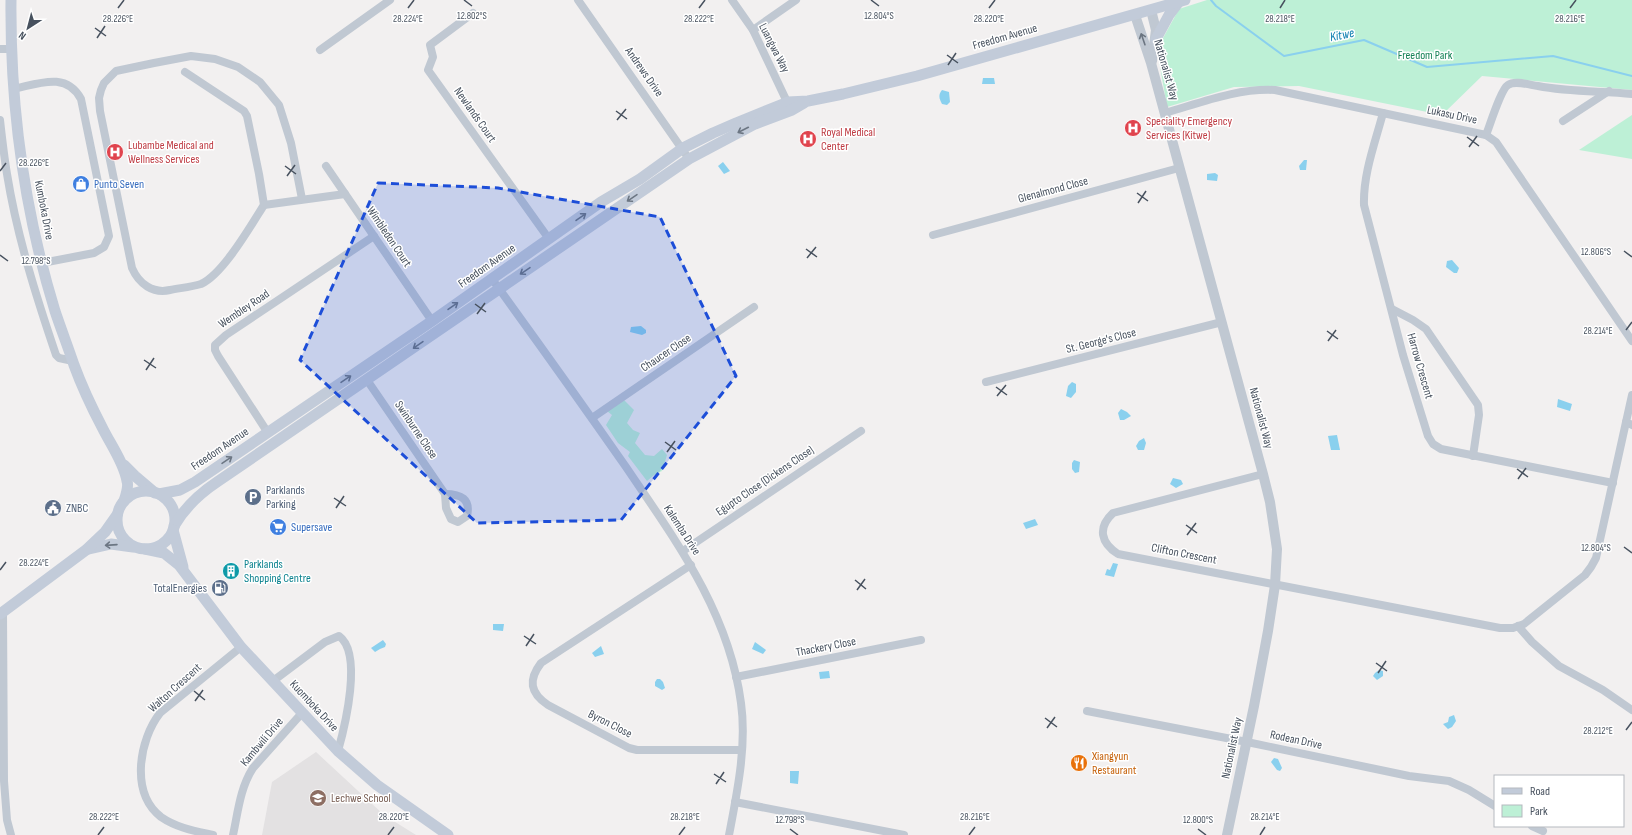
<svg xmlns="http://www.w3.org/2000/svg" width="1632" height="835" viewBox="0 0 1632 835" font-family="'Sofia Sans Condensed',sans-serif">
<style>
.education{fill:#e3e1e2}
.green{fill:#bdf0d6}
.water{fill:#8ad0ee}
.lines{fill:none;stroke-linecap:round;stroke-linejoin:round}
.stream{stroke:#8ad0ee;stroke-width:2}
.minor{stroke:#c0c8d2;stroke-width:8}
.tertiary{stroke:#c0c8d2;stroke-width:10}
.secondary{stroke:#c2cbd9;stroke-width:11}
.oneway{stroke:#6b7581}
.oneway2{stroke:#6c7683}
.marked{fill:#1d4ed8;fill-opacity:0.2;stroke:#1d4ed8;stroke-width:3;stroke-dasharray:8 5;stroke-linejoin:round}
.ticks{fill:none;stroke:#47515e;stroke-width:1.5}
.labels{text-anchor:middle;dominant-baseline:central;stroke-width:3;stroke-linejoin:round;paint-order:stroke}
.street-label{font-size:12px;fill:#47515e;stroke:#fff}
.park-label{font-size:12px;fill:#158256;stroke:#fff}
.health-label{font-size:12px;fill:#be3a42;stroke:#fff;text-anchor:start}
.shop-label{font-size:12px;fill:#366cbe;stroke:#fff;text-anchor:start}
.service-label{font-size:12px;fill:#4e5e75;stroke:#fff;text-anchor:start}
.culture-label{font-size:12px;fill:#0d838f;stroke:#fff;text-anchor:start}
.food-label{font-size:12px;fill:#c56008;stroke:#fff;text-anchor:start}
.education-label{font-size:12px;fill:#785e54;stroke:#fff;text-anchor:start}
.water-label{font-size:13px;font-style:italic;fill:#097caf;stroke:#fff}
.ticks-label{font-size:10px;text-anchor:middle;fill:#47515e;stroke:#fff;stroke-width:3;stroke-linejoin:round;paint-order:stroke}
</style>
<rect width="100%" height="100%" fill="#f2f0f0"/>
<path class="education" d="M316,752L384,815L416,835H262L272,782Z"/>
<g class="green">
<path d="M1207,0H1632V90L1482,76L1442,115L1299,86L1234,87L1167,107L1157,49L1179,9Z"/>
<path d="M1632,115V159L1579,150Z"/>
<path d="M624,400L634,410L627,423L633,430L640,433L635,443L645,455L654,456L662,449L667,455L662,471L654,475L647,481L628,456L630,452L618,443L606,425L612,415L607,411Z"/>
</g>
<g class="water">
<path d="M983,78H994L995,84H982Z"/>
<path d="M942,90L949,92L950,102L947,105L942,104C939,98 938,95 942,90Z"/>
<path d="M1304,160H1307L1306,170H1300L1299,166Z"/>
<path d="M723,162L730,171L724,174L718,166Z"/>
<path d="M1215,173L1218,175L1217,181L1207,180V174Z"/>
<path d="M1452,260L1459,268L1457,273H1454L1446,267L1447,261Z"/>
<path d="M641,326L646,330V333L642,335L630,332L631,327Z"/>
<path d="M1072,382L1076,384V392L1071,398L1066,396L1068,386Z"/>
<path d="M1558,399L1572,404L1570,411L1557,407Z"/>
<path d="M1121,409L1127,412L1131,416L1124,420H1120L1118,413Z"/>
<path d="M1337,435L1340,450H1331L1328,436Z"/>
<path d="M1144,438L1146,443L1144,450H1138L1136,446L1139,441Z"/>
<path d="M1074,460L1080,462L1079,472L1075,473L1072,469V463Z"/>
<path d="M1173,478L1181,480L1183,484L1176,488L1170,484Z"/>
<path d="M1035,519L1038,525L1026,529L1023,523Z"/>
<path d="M1113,563L1118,564L1114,577L1105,575L1107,569L1110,570Z"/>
<path d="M493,624H504L503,631L493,630Z"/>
<path d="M383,640L386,644L385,647L380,649L375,652L371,648Z"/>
<path d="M755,642L766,650L763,654L752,649Z"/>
<path d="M601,646L604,654L595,657L592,653Z"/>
<path d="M1379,670L1383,671V676L1377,680L1373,676L1375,673Z"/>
<path d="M829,671L830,678L820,679L819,672Z"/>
<path d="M657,679H660L663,682L665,688L662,690L655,686V682Z"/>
<path d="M1454,715L1456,721L1452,727L1448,729L1443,724L1448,722L1449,717Z"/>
<path d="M1274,758L1278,759L1282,768L1280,771L1277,770L1271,762Z"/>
<path d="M790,771H799L798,784L790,783Z"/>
</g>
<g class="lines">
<path class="stream" d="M1211,0L1216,6L1284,56L1364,40L1427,67L1553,56L1632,76"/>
<g class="minor">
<path d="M578,0L689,159"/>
<path d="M732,0L753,30L789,106"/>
<path d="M473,13L430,45L433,57L428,70L549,239"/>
<path d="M753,30L796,0"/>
<path d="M0,49H10"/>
<path d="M320,50L390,0"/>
<path d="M185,72L244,111L247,116L259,174L264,205C250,227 223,274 201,284C191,287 180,288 170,290C153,294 139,284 132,268L100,111L99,98L101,90L104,83L116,71L154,63L191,56L215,59L238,67L260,82L279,105L291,143L302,199"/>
<path d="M13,89C38,84 66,71 81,99L109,236L104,247L94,253L42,263"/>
<path d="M1165,113C1200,103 1237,88 1275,90L1486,135L1496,142L1632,341"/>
<path d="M1383,113C1375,143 1363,174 1364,205L1403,355L1428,436L1433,444L1441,449L1613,483"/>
<path d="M0,120C2,138 4,156 7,174C17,236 36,296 56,355L59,358L73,361"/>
<path d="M1563,121L1609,91"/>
<path d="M1486,135C1490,125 1501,89 1508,85C1515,80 1530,85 1538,86C1569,92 1601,91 1632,94"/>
<path d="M326,166L432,321"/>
<path d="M264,205L345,194"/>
<path d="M933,235L1179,168"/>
<path d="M492,279C537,341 582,404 626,467C676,541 729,612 741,703C747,746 737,793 729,835"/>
<path d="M1392,309L1413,320L1426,329L1478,405L1479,415L1473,456"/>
<path d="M367,380L445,494"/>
<path d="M986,382L1222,322"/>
<path d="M1632,395L1626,422L1632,425"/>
<path d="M592,418L754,307"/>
<path d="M268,433L218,356L215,350V345L226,335L374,236"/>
<path d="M1263,474L1113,513C1097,528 1101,543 1118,554L1500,628H1513L1524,624L1585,575L1591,567L1596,558L1626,422"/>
<path d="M445,494C461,494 471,499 467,516L458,522L451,519L446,508Z"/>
<path d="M683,551L861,431"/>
<path d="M691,565L541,663C528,680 530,693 548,705L629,748L637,750H741"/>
<path d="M3,612L4,781L7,820L11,835"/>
<path d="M1518,626L1532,642L1559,666L1603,690L1632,710"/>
<path d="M736,677L921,640"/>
<path d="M273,681L325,642L339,636C363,653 345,726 338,751"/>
<path d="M1087,711L1247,742L1409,776L1449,781L1469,790L1495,806"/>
<path d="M735,802L904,835"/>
<path d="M1532,826L1543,831"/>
<path d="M213,835C195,831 177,828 161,817C130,793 139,740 160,713L241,647"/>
<path d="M233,835C238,812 240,788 253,768L302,713"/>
</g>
<g class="tertiary">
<path d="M1151,10L1156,30L1152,61"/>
<path d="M1135,15L1151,63L1263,474L1270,502L1277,549L1275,585L1268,631L1254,706L1227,835"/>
</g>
<g class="secondary">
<path d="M11,0C10,105 24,210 55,311C61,329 68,347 74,365C82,387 92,408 103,429C111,445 124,463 127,481C129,487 126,495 124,501"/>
<path d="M1156,39L1169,15L1178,3"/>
<path d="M124,465L135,476L155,493"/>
<circle cx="146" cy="520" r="29"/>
<path d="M159,494L180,490L195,482L432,321L601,202L640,179L683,148L713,133L736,123L788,102L808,101L843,94L917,76L1185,0"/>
<path d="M174,526C185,507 199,494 217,482L689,159L755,124L792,110L804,103"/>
<path d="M173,530L183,567"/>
<path d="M89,549L111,544L133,547"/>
<path d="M145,549L164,553L179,565L241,647L338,751L377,785L448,835"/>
<path d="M0,614L86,550L105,532L117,515"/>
</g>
</g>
<defs><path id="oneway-shaft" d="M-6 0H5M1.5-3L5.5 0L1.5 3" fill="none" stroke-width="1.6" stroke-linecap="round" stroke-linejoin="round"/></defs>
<use class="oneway" href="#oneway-shaft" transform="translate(1143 39) rotate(-109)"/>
<g class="oneway2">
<use href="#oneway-shaft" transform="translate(743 130) rotate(153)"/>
<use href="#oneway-shaft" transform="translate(632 198) rotate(146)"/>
<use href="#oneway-shaft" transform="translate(581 217) rotate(-35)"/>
<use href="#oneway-shaft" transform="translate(525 271) rotate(146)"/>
<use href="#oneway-shaft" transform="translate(453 306) rotate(-35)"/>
<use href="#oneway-shaft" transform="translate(418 345) rotate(145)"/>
<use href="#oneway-shaft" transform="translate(346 379) rotate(-34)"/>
<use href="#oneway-shaft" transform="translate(227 460) rotate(-34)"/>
<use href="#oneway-shaft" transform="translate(111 545) rotate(176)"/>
</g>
<path class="marked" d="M378,183L498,188L660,217L736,376L621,520L477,523L300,360Z"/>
<path class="ticks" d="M464,0L472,6M871,0L879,6M118,8L124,0M408,8L414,0M699,8L705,0M989,8L995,0M1280,8L1285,0M1570,8L1576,0M95,28L106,36M97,38L105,26M947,55L958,63M948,65L956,53M616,111L627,119M617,120L626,109M1467,137L1479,146M1469,147L1477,136M285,166L296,174M0,171L6,163M287,176L295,165M1137,193L1148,201M1138,203L1146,191M806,249L817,257M1624,251L1632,257M0,255L8,261M807,258L816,247M475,304L486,312M477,314L485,303M1626,330L1632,322M1327,331L1338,339M1328,341L1336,330M144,360L156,368M146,370L154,358M996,387L1007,395M997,396L1006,385M665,442L676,450M667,452L675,441M1517,469L1528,477M1518,479L1526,468M334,498L346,506M336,508L344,496M1186,525L1197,533M1187,535L1196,523M1624,547L1632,553M0,570L6,562M855,580L866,589M857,590L865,579M524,636L536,644M526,646L534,634M1376,663L1387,671M1378,673L1386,661M194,691L205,700M195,701L203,690M1045,718L1057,727M1047,728L1055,717M1626,730L1632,722M714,774L726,782M716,784L724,772M790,829L798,835M1198,829L1206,835M98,835L104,827M388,835L394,827M679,835L685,827M969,835L975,827M1260,835L1265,827"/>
<defs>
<g id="hospital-disc" transform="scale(0.9)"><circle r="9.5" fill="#e0444e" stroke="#fff"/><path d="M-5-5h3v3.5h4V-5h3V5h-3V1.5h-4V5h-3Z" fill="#fff"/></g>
<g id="shop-disc" transform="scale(0.9)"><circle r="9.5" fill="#3f7fe0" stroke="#fff"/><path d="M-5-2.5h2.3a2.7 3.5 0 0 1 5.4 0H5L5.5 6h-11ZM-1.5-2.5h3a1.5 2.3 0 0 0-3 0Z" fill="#fff"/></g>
<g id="parking-disc" transform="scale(0.9)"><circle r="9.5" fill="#5c6f8a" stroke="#fff"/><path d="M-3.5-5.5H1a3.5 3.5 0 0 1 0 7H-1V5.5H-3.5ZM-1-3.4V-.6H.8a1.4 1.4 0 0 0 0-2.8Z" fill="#fff"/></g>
<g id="civic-disc" transform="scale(0.9)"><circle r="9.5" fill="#5c6f8a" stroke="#fff"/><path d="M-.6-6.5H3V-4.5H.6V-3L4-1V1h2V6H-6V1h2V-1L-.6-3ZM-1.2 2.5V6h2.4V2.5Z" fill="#fff"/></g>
<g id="supermarket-disc" transform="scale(0.9)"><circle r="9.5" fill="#3f7fe0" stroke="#fff"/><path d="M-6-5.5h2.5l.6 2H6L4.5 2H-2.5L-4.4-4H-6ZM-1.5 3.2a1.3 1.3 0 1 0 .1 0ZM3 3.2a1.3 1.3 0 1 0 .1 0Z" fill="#fff"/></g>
<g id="building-disc" transform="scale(0.9)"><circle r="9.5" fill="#0f9aa8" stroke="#fff"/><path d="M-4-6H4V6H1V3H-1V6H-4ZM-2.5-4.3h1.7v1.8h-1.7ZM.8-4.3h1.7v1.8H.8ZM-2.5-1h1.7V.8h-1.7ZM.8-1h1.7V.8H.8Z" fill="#fff"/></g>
<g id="fuel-disc" transform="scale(0.9)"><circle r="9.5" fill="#5c6f8a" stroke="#fff"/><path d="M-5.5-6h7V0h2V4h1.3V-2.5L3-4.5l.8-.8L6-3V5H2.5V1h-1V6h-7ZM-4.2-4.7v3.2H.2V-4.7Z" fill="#fff"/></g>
<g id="restaurant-disc" transform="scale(0.9)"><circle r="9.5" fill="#e8710a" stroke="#fff"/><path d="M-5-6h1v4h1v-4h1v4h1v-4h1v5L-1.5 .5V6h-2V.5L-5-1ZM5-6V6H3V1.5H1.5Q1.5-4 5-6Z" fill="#fff"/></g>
<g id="school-disc" transform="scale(0.9)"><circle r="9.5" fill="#8d6e63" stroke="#fff"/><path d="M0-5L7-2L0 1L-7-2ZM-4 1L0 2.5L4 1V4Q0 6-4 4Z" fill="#fff"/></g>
</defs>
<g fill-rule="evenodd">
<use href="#hospital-disc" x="1133" y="128"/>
<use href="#hospital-disc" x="808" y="139"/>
<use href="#hospital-disc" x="115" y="152"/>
<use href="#shop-disc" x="81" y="184"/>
<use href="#parking-disc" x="253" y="497"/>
<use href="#civic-disc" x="53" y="508"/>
<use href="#supermarket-disc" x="278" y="527"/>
<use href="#building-disc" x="231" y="571"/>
<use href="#fuel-disc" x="220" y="588"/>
<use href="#restaurant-disc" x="1079" y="763"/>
<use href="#school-disc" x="318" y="798"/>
</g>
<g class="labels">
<g class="street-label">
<text transform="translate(1005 37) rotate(-16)">Freedom Avenue</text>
<text transform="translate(774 48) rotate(63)">Luangwa Way</text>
<text transform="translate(1166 70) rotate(74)">Nationalist Way</text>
<text transform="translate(644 72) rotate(55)">Andrews Drive</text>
<text transform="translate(475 115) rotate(55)">Newlands Court</text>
<text transform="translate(1452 115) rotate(12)">Lukasu Drive</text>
<text transform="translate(1053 190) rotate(-15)">Glenalmond Close</text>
<text transform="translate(44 210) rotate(79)">Kumboka Drive</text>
<text transform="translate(389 237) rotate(56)">Wimbledon Court</text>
<text transform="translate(487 266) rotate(-35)">Freedom Avenue</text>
<text transform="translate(244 309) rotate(-34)">Wembley Road</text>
<text transform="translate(1101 341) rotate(-14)">St. George's Close</text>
<text transform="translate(666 353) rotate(-34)">Chaucer Close</text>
<text transform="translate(1420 366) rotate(74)">Harrow Crescent</text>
<text transform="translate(1261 418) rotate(75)">Nationalist Way</text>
<text transform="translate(416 430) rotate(56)">Swinburne Close</text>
<text transform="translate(220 449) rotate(-34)">Freedom Avenue</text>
<text transform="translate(765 481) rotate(-34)">Egupto Close (Dickens Close)</text>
<text transform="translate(682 530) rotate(57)">Kalemba Drive</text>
<text transform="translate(1184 554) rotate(11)">Clifton Crescent</text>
<text transform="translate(826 647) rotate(-11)">Thackery Close</text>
<text transform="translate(175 688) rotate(-42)">Walton Crescent</text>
<text transform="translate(314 706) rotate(47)">Kuomboka Drive</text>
<text transform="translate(610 724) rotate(27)">Byron Close</text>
<text transform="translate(1296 740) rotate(12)">Rodean Drive</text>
<text transform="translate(262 742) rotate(-50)">Kambwili Drive</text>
<text transform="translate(1232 748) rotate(-78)">Nationalist Way</text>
</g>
<g class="park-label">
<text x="1425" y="55">Freedom Park</text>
</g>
<g class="health-label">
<text x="1146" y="121">Speciality Emergency<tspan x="1146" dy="14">Services (Kitwe)</tspan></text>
<text x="821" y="132">Royal Medical<tspan x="821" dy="14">Center</tspan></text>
<text x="128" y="145">Lubambe Medical and<tspan x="128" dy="14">Wellness Services</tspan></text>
</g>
<g class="shop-label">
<text x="94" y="184">Punto Seven</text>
<text x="291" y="527">Supersave</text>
</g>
<g class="service-label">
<text x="266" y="490">Parklands<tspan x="266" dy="14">Parking</tspan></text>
<text x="66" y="508">ZNBC</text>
<text x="207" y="588" text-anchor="end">TotalEnergies</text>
</g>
<g class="culture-label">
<text x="244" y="564">Parklands<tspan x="244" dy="14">Shopping Centre</tspan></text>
</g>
<g class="food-label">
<text x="1092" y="756">Xiangyun<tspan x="1092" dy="14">Restaurant</tspan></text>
</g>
<g class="education-label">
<text x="331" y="798">Lechwe School</text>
</g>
<g class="water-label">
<text transform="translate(1342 35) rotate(-11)">Kitwe</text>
</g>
</g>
<g class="ticks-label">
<text x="472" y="19">12.802°S</text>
<text x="879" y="19">12.804°S</text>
<text x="118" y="22">28.226°E</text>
<text x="408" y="22">28.224°E</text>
<text x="699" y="22">28.222°E</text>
<text x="989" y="22">28.220°E</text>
<text x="1280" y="22">28.218°E</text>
<text x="1570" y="22">28.216°E</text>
<text x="34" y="166">28.226°E</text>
<text x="1596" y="255">12.806°S</text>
<text x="36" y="264">12.798°S</text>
<text x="1598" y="334">28.214°E</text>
<text x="1596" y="551">12.804°S</text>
<text x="34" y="566">28.224°E</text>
<text x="1598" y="734">28.212°E</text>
<text x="104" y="820">28.222°E</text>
<text x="394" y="820">28.220°E</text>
<text x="685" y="820">28.218°E</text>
<text x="975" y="820">28.216°E</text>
<text x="1265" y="820">28.214°E</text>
<text x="790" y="823">12.798°S</text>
<text x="1198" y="823">12.800°S</text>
</g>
<rect x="1494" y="775" width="130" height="52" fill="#ffffff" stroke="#b5b9bf"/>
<rect x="1502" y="788" width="20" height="6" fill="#c2cbd9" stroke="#b5b9bf"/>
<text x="1530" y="795" font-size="12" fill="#47515e">Road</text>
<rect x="1502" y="805" width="20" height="12" fill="#bdf0d6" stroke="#b5b9bf"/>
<text x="1530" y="815" font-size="12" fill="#47515e">Park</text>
<g transform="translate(28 28) rotate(216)" stroke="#ffffff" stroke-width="3" paint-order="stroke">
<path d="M0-3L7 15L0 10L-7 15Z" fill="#47515e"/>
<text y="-6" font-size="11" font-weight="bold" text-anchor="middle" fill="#47515e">N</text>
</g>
</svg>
